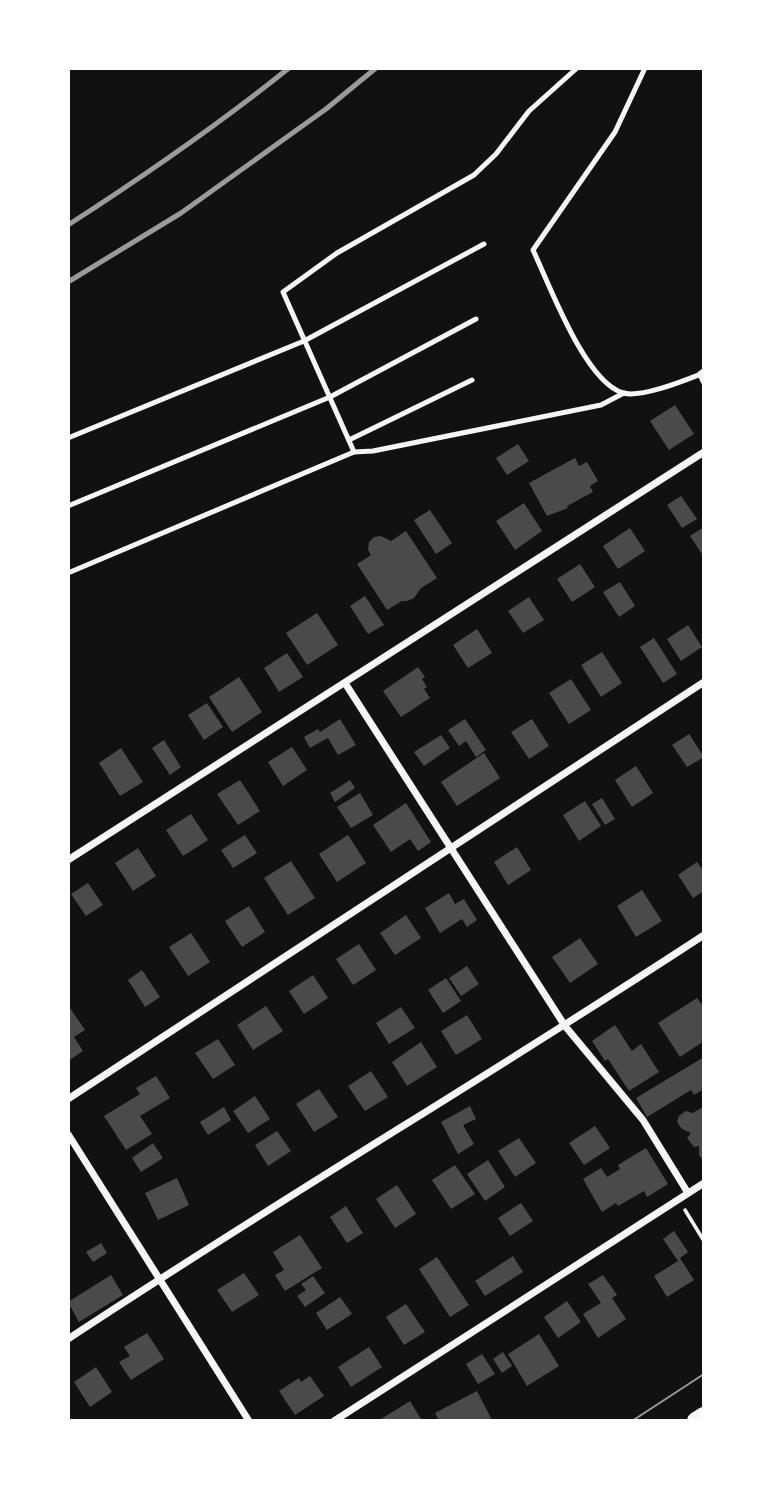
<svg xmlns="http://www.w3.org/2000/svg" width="772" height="1489" viewBox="0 0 772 1489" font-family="Georgia,serif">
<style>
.building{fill:#4a4a4a}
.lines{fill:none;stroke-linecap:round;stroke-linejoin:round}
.path{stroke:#f5f5f5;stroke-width:3.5}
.service{stroke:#f5f5f5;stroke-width:5}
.minor{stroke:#f5f5f5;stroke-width:7}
.primary{stroke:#f5f5f5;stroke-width:18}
.tram{stroke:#9a9a9a;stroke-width:2}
.rail{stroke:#9a9a9a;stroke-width:5}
</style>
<rect width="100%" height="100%" fill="#111"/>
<g class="building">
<path d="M675,405L694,434L669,450L650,421Z"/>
<path d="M518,444L529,461L507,475L496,458Z"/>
<path d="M575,458L579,466L587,462L598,481L590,486L593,492L567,506L568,508L547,516L529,483Z"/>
<path d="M681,496L697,519L682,528L667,505Z"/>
<path d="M524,503L542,531L515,550L496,521Z"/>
<path d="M430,510L452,543L436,554L414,520Z"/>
<path d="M704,527V557L690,536Z"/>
<path d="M630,528L645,551L618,569L603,546Z"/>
<path d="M406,531L437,578L421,588L414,598L407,601H402L387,610L357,564L371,555L368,550L369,542L374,537L381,536L391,541Z"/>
<path d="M580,564L595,587L572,602L557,579Z"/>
<path d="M620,582L635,606L619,617L603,592Z"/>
<path d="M365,596L384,625L368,634L350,606Z"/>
<path d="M529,597L544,620L523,633L508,611Z"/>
<path d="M317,613L338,645L307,665L286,633Z"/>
<path d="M688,625L702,647L681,661L667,639Z"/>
<path d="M477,629L492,653L468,668L453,645Z"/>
<path d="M654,638L677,674L663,683L640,647Z"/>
<path d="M602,652L622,683L601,697L581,665Z"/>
<path d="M287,653L303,677L279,692L264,668Z"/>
<path d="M418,667L425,677L422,679L427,687L424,689L430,698L401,717L383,691Z"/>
<path d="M239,677L262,712L232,732L209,697Z"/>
<path d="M571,679L591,710L569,724L549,693Z"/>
<path d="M207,703L223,727L204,740L188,715Z"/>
<path d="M340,719L356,745L338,755L328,738L310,748L304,737L318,729L320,732Z"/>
<path d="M465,719L486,750L476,757L466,741L459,746L448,730Z"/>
<path d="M532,719L549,746L529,759L511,732Z"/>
<path d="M689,734L704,757L687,767L672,745Z"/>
<path d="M441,735L450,748L424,766L414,752Z"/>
<path d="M164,740L181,767L170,775L152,748Z"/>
<path d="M292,747L307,770L283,786L268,762Z"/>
<path d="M121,748L143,782L120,796L99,763Z"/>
<path d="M484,753L500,778L457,806L441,782Z"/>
<path d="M636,766L653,793L632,807L615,780Z"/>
<path d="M240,780L260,811L238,825L217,794Z"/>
<path d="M350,780L355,788L335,802L330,793Z"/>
<path d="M360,793L373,815L351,828L337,807Z"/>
<path d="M602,798L615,819L605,825L592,804Z"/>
<path d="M585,801L601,826L579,841L563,815Z"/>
<path d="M406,803L431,842L418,851L410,839L391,852L373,825Z"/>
<path d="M191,814L208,840L183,856L166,830Z"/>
<path d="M245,835L257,853L233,868L221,850Z"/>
<path d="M348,835L366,863L337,882L319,854Z"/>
<path d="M517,847L531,870L508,885L494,862Z"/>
<path d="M138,848L156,876L133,891L115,863Z"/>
<path d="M291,861L315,898L288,915L264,878Z"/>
<path d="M697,862L704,872V891L693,898L678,875Z"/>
<path d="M88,883L103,905L86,916L71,894Z"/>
<path d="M642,890L662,921L636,937L617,906Z"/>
<path d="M449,893L455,904L464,899L477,920L467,927L462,919L440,933L425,908Z"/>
<path d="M249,906L265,932L242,947L225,921Z"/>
<path d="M406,915L421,938L395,955L380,933Z"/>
<path d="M191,933L210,962L188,976L169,947Z"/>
<path d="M580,938L598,964L570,983L552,957Z"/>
<path d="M359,944L376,970L353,985L336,959Z"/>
<path d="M467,966L479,984L461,996L449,978Z"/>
<path d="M142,970L160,997L145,1007L128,980Z"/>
<path d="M313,975L328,998L304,1014L289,991Z"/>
<path d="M446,978L461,1001L443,1013L428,990Z"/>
<path d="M697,998L704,1008V1041L680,1057L658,1023Z"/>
<path d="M68,1005L85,1030L74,1037L83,1051L68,1061Z"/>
<path d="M266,1006L283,1031L253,1050L237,1025Z"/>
<path d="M401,1007L415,1028L389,1044L376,1023Z"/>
<path d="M467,1015L482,1039L456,1055L441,1031Z"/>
<path d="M615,1025L632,1051L641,1044L659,1072L629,1091L608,1059L605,1061L592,1041Z"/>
<path d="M218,1039L235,1065L213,1079L195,1053Z"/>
<path d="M421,1042L437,1067L407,1086L392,1062Z"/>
<path d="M704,1057V1089L694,1095L691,1090L647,1117L636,1098Z"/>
<path d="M371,1071L388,1097L365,1111L348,1086Z"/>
<path d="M156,1076L170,1098L140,1116L152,1134L126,1150L104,1116L140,1094L136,1088Z"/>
<path d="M319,1089L338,1117L314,1132L296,1104Z"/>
<path d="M255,1096L270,1119L248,1133L233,1111Z"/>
<path d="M470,1106L476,1119L463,1125L474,1144L458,1154L441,1122Z"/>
<path d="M704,1106V1162L699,1155V1146L694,1147L687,1138L691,1133L682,1129L677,1122L679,1116L686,1111L693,1113Z"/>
<path d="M224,1107L231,1120L208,1135L200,1122Z"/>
<path d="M595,1126L610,1148L584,1165L569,1143Z"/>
<path d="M277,1131L291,1151L268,1166L255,1145Z"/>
<path d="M519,1138L536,1163L515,1177L498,1151Z"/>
<path d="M153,1143L163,1158L141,1172L132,1158Z"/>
<path d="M646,1148L668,1184L647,1197L644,1191L618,1206L616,1203L602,1212L583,1179L601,1168L607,1177L620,1169L618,1165Z"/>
<path d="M488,1160L505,1187L485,1201L467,1174Z"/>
<path d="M455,1165L475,1194L451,1209L432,1180Z"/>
<path d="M177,1178L189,1205L158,1220L145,1193Z"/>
<path d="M397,1185L416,1214L395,1228L376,1199Z"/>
<path d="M521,1203L533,1221L510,1236L498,1218Z"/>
<path d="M346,1206L363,1233L347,1243L330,1217Z"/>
<path d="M674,1231L688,1252L680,1258L694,1280L667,1297L654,1276L678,1261L663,1239Z"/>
<path d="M300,1235L322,1268L285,1291L275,1275L284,1270L273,1252Z"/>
<path d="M101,1243L107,1253L93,1262L86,1252Z"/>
<path d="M513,1256L523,1272L485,1296L475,1281Z"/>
<path d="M437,1257L469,1305L450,1317L419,1269Z"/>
<path d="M244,1273L259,1295L232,1312L217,1290Z"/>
<path d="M111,1275L123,1295L79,1322L68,1302Z"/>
<path d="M603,1275L617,1295L612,1298L626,1319L598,1338L583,1314L601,1303L588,1284Z"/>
<path d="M313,1276L325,1293L305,1307L297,1296L306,1290L301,1284Z"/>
<path d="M340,1297L352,1314L327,1330L316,1313Z"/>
<path d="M567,1301L581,1322L558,1338L544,1317Z"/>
<path d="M406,1304L425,1332L404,1345L386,1317Z"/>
<path d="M147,1333L164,1359L131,1380L119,1362L130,1356L124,1347Z"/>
<path d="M539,1334L559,1366L527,1386L508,1354Z"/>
<path d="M369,1347L382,1367L351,1387L338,1367Z"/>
<path d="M503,1352L512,1366L502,1373L493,1359Z"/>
<path d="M482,1354L495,1374L478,1384L466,1364Z"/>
<path d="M96,1367L112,1392L90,1407L74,1382Z"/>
<path d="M310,1376L324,1396L295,1415L279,1391L299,1378L301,1382Z"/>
<path d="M477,1391L491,1418L486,1421H439L435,1413Z"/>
<path d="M410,1401L422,1421H378Z"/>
</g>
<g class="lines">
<path class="path" d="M685,1210L704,1241"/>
<g class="service">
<path d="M645,68L615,132L533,250C550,286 585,382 623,393C641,398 683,381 701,374"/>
<path d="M68,438L304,341L484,244"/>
<path d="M349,440L472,380"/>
<path d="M354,452L283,292L337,253L474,175L496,154L529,111L577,68"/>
<path d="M68,506L330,397L476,319"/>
<path d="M68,573L354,452L373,451L601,405L624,393"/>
</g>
<g class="minor">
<path d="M704,372L701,374L704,381"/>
<path d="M345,683L565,1026L643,1120L688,1193"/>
<path d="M68,860L704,452"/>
<path d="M68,1099L704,682"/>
<path d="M68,1134L249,1421"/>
<path d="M68,1339C278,1200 494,1073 704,935"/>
<path d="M334,1421L704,1183"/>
</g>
<path class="primary" d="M696,1421L704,1416"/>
<path class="tram" d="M632,1421L704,1374"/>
<g class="rail">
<path d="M68,225C144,176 219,124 289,68"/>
<path d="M68,282L181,213L326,109L376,68"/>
</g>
</g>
<rect width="772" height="1489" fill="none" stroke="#ffffff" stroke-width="140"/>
</svg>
